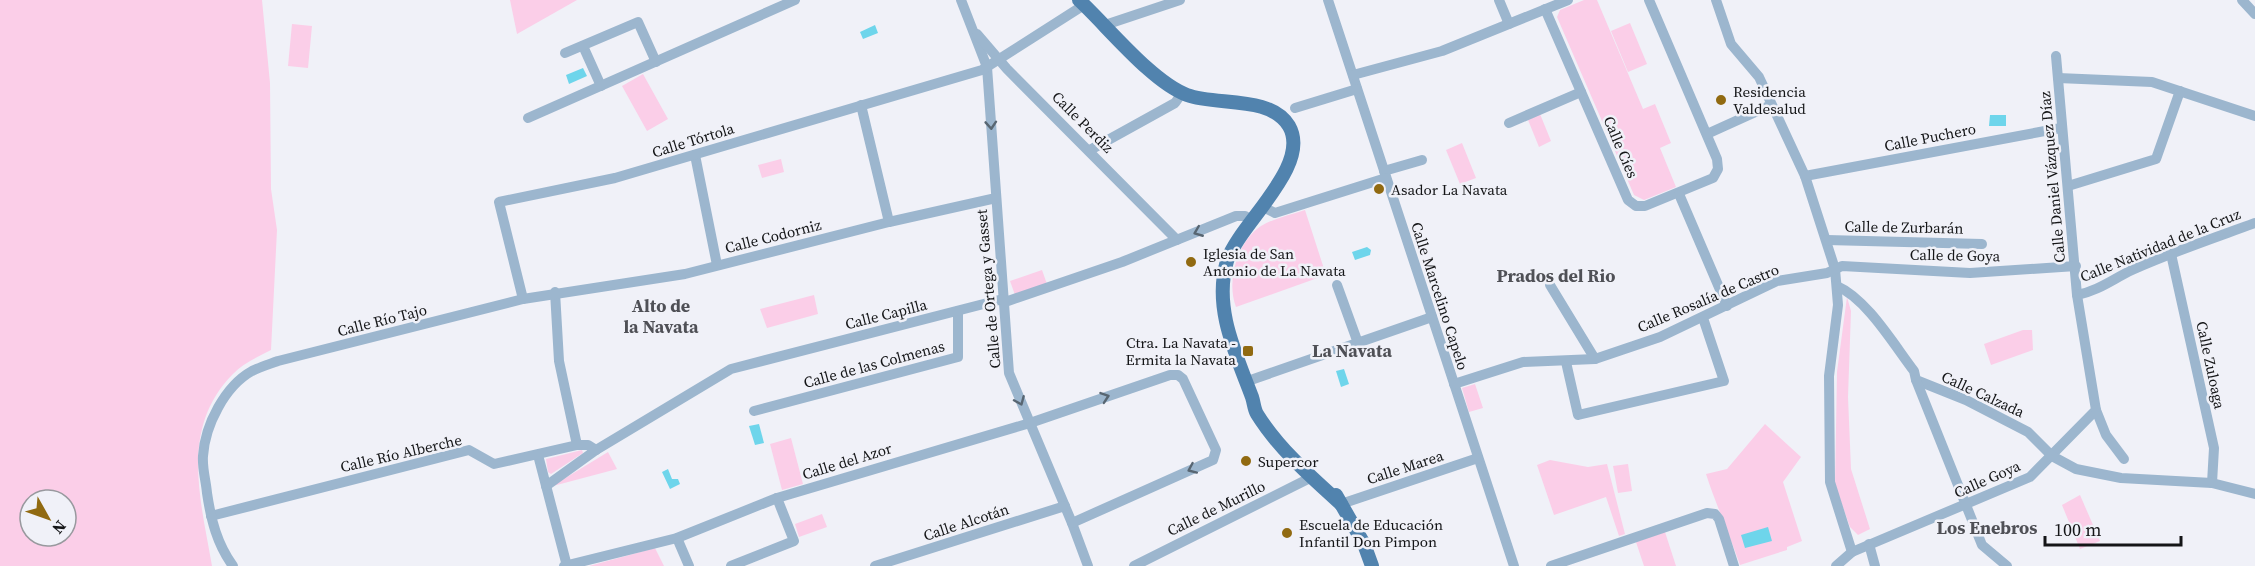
<svg xmlns="http://www.w3.org/2000/svg" width="2255" height="566" viewBox="0 0 2255 566" font-family="'Source Serif 4',serif">
<style>
.green{fill:#fbcee8;fill-rule:evenodd}
.water{fill:#6ed5eb}
.lines{fill:none;stroke-linecap:round;stroke-linejoin:round}
.minor{stroke:#9cb6ce;stroke-width:10}
.major{stroke:#5183ae;stroke-width:14}
.oneway{stroke:#586672}
.poi-dot{fill:#916a11;stroke:#f0f1f8;stroke-width:2}
.labels{text-anchor:middle;dominant-baseline:central;stroke-width:5;stroke-linejoin:round;paint-order:stroke}
.poi-label{font-size:15px;fill:#141517;stroke:#f0f1f8;text-anchor:start}
.street-label{font-size:15px;fill:#141517;stroke:#f0f1f8}
.quarter-label{font-size:18px;font-weight:bold;fill:#4f5056;stroke:#f0f1f8}
</style>
<rect width="100%" height="100%" fill="#f0f1f8"/>
<g class="green">
<path d="M0,0H262L270,83L271,189L277,230L271,350C258,357 243,363 233,374C179,428 201,501 212,566H0ZM30,500H66V536H30Z"/>
<path d="M510,0H577L517,34Z"/>
<path d="M1584,0H1597L1643,109L1655,104L1671,143L1660,148L1676,187L1644,200L1634,195L1557,17L1560,10Z"/>
<path d="M1630,23L1647,64L1628,72L1611,31Z"/>
<path d="M292,24L312,26L308,68L288,66Z"/>
<path d="M643,74L668,119L647,131L622,86Z"/>
<path d="M1540,114L1551,141L1539,147L1528,120Z"/>
<path d="M1462,143L1476,178L1460,184L1446,150Z"/>
<path d="M781,159L784,172L762,178L758,165Z"/>
<path d="M1305,210L1326,275L1236,307C1226,281 1237,242 1261,226C1274,218 1291,215 1305,210Z"/>
<path d="M1042,270L1047,284L1015,295L1010,281Z"/>
<path d="M814,295L818,314L767,328L760,309Z"/>
<path d="M1847,297L1851,311L1848,397L1851,469L1870,529L1858,535L1850,527L1835,485L1837,372Z"/>
<path d="M2023,330H2032L2033,350L1991,365L1984,344Z"/>
<path d="M1475,384L1483,408L1469,412L1462,388Z"/>
<path d="M1765,424L1801,457L1783,482L1802,541L1787,547V550L1740,565C1729,533 1716,505 1706,474L1727,469Z"/>
<path d="M791,438L803,484L782,490L770,444Z"/>
<path d="M582,450L583,453L551,474L548,472L546,459Z"/>
<path d="M608,452L617,469L553,486L554,485Z"/>
<path d="M1550,460L1588,467L1607,464L1625,534L1619,536L1606,497L1554,515L1537,465Z"/>
<path d="M1628,464L1632,491L1618,493L1613,466Z"/>
<path d="M2080,495L2100,541L2080,549L2062,505Z"/>
<path d="M822,514L827,527L799,537L795,524Z"/>
<path d="M1665,532L1676,566H1644L1636,542Z"/>
<path d="M655,548L664,566H589Z"/>
</g>
<g class="water">
<path d="M875,25L878,33L863,39L860,32Z"/>
<path d="M583,68L587,76L569,84L566,75Z"/>
<path d="M1990,115H2006V126H1989Z"/>
<path d="M1367,247L1371,250L1370,255L1355,260L1352,252Z"/>
<path d="M1344,369L1349,384L1341,387L1336,371Z"/>
<path d="M759,424L764,443L755,445L749,426Z"/>
<path d="M668,469L672,479H678L680,484L670,489L662,472Z"/>
<path d="M1768,527L1772,541L1745,548L1741,535Z"/>
</g>
<g class="lines">
<g class="minor">
<path d="M961,0L987,67L1009,373L1072,523L1088,566"/>
<path d="M1328,0L1514,566"/>
<path d="M1499,0L1509,24"/>
<path d="M1716,0L1731,44L1759,77L1805,176L1835,269L1838,305L1829,376L1830,482L1852,552L2030,477L2096,410L2077,295L2056,56"/>
<path d="M2242,0L2255,14"/>
<path d="M1545,9L1628,200L1636,206H1645L1713,178L1718,169L1717,159L1649,0"/>
<path d="M1105,25L1180,0"/>
<path d="M977,34L1007,69L1177,240"/>
<path d="M583,46L601,86"/>
<path d="M565,53L638,22L656,62"/>
<path d="M1353,75L1442,51L1568,0"/>
<path d="M2058,78L2152,82L2255,116"/>
<path d="M861,105L889,222"/>
<path d="M1295,108L1357,89"/>
<path d="M528,118L795,0"/>
<path d="M1509,123L1581,92"/>
<path d="M1707,134L1771,105"/>
<path d="M1090,150L1175,103L1182,93"/>
<path d="M695,155L717,265"/>
<path d="M1384,171L1422,160"/>
<path d="M1805,176L2061,128"/>
<path d="M2068,186L2156,159L2180,91"/>
<path d="M1679,194L1727,306"/>
<path d="M1261,206L1275,213L1386,178"/>
<path d="M1827,240L1982,244"/>
<path d="M2171,254L2214,448L2212,483"/>
<path d="M1337,285L1358,343"/>
<path d="M1550,285L1595,359"/>
<path d="M1837,286C1867,299 1894,345 1914,371L1916,380L1966,400L2028,432L2052,456L2076,469L2121,478L2212,483L2255,494"/>
<path d="M555,292L559,361L577,445"/>
<path d="M2077,295C2098,291 2113,279 2132,270C2172,252 2214,238 2255,223"/>
<path d="M523,299L499,202L615,178L982,70L1084,5"/>
<path d="M1566,362L1578,415L1724,381L1703,318"/>
<path d="M1916,380L1982,545L2007,566"/>
<path d="M1245,382L1432,317"/>
<path d="M1454,384L1523,362L1595,359L1660,337L1777,281L1827,273L1842,266L1970,273L2076,266"/>
<path d="M2096,410L2106,435L2124,459"/>
<path d="M754,411L958,357V311"/>
<path d="M538,455L567,566"/>
<path d="M546,486L596,450L731,369L1003,299L1008,301L1122,262L1236,216H1245L1251,220"/>
<path d="M1341,504L1478,458"/>
<path d="M211,516L469,450L494,464L577,445H588L596,450"/>
<path d="M677,538L689,566"/>
<path d="M1869,544L1875,566"/>
<path d="M233,566C217,544 211,520 207,493C206,481 202,468 203,456C205,425 225,386 252,371C260,367 270,364 278,361L523,299L685,274L889,222L996,198"/>
<path d="M564,566L677,538L777,498L1030,423L1170,375H1178L1183,379L1216,450L1213,460L1072,523"/>
<path d="M731,566L794,541L777,498"/>
<path d="M875,566L1065,506"/>
<path d="M1134,566L1312,477"/>
<path d="M1551,566L1707,513L1715,514L1719,519L1734,566"/>
<path d="M1836,566L1852,552"/>
</g>
<g class="major">
<path d="M1079,0C1108,27 1152,82 1187,95C1217,106 1270,95 1289,126C1312,166 1239,224 1227,261C1213,308 1236,354 1252,397C1254,403 1254,409 1257,414C1278,448 1311,477 1341,504"/>
<path d="M1336,495L1364,544L1372,566"/>
</g>
</g>
<defs><path id="oneway-chevron" d="M-2-3.5L2.5 0L-2 3.5" fill="none" stroke-width="1.6" stroke-linecap="round" stroke-linejoin="round" transform="scale(1.5)"/></defs>
<g class="oneway">
<use href="#oneway-chevron" transform="translate(991 125) rotate(86)"/>
<use href="#oneway-chevron" transform="translate(1198 232) rotate(158)"/>
<use href="#oneway-chevron" transform="translate(1105 397) rotate(-19)"/>
<use href="#oneway-chevron" transform="translate(1020 401) rotate(67)"/>
<use href="#oneway-chevron" transform="translate(1192 469) rotate(156)"/>
</g>
<g class="poi-dot">
<circle cx="1721" cy="100" r="6"/>
<circle cx="1379" cy="189" r="6"/>
<circle cx="1191" cy="262" r="6"/>
<rect x="1242" y="345" width="12" height="12" rx="3"/>
<circle cx="1246" cy="461" r="6"/>
<circle cx="1287" cy="533" r="6"/>
</g>
<g class="labels">
<g class="poi-label">
<text x="1733" y="91">Residencia<tspan x="1733" dy="17">Valdesalud</tspan></text>
<text x="1391" y="189">Asador La Navata</text>
<text x="1203" y="253">Iglesia de San<tspan x="1203" dy="17">Antonio de La Navata</tspan></text>
<text x="1236" y="342" text-anchor="end">Ctra. La Navata -<tspan x="1236" dy="17">Ermita la Navata</tspan></text>
<text x="1258" y="461">Supercor</text>
<text x="1299" y="524">Escuela de Educación<tspan x="1299" dy="17">Infantil Don Pimpon</tspan></text>
</g>
<g class="street-label">
<text transform="translate(1083 122) rotate(45)">Calle Perdiz</text>
<text transform="translate(1930 137) rotate(-11)">Calle Puchero</text>
<text transform="translate(693 140) rotate(-17)">Calle Tórtola</text>
<text transform="translate(1621 147) rotate(67)">Calle Cíes</text>
<text transform="translate(2052 177) rotate(-95)">Calle Daniel Vázquez Díaz</text>
<text transform="translate(1904 227) rotate(1)">Calle de Zurbarán</text>
<text transform="translate(773 236) rotate(-14)">Calle Codorniz</text>
<text transform="translate(2160 245) rotate(-22)">Calle Natividad de la Cruz</text>
<text transform="translate(1955 255) rotate(1)">Calle de Goya</text>
<text transform="translate(988 289) rotate(-95)">Calle de Ortega y Gasset</text>
<text transform="translate(1440 296) rotate(72)">Calle Marcelino Capelo</text>
<text transform="translate(1708 298) rotate(-23)">Calle Rosalía de Castro</text>
<text transform="translate(886 314) rotate(-14)">Calle Capilla</text>
<text transform="translate(382 320) rotate(-14)">Calle Río Tajo</text>
<text transform="translate(874 364) rotate(-15)">Calle de las Colmenas</text>
<text transform="translate(2211 365) rotate(78)">Calle Zuloaga</text>
<text transform="translate(1983 394) rotate(25)">Calle Calzada</text>
<text transform="translate(401 453) rotate(-13)">Calle Río Alberche</text>
<text transform="translate(847 461) rotate(-17)">Calle del Azor</text>
<text transform="translate(1405 467) rotate(-18)">Calle Marea</text>
<text transform="translate(1987 479) rotate(-24)">Calle Goya</text>
<text transform="translate(1216 508) rotate(-26)">Calle de Murillo</text>
<text transform="translate(966 522) rotate(-18)">Calle Alcotán</text>
</g>
<g class="quarter-label">
<text x="1556" y="275">Prados del Rio</text>
<text x="661" y="305">Alto de<tspan x="661" dy="21">la Navata</tspan></text>
<text x="1352" y="350">La Navata</text>
<text x="1987" y="527">Los Enebros</text>
</g>
</g>
<g transform="translate(48 518) rotate(130)"><circle r="28" fill="#f0f1f8" stroke="#98999e" stroke-width="1.5"/>
<path d="M0-4.5L10 22L0 15L-10 22Z" fill="#916a11"/>
<text y="-9" font-size="16" font-weight="bold" text-anchor="middle" fill="#141517">N</text>
</g>
<path d="M2045 536v9h136v-9" fill="none" stroke="#141517" stroke-width="3"/>
<text x="2054" y="536" font-size="18" fill="#141517" stroke="#f0f1f8" stroke-width="4.5" paint-order="stroke">100 m</text>
</svg>
